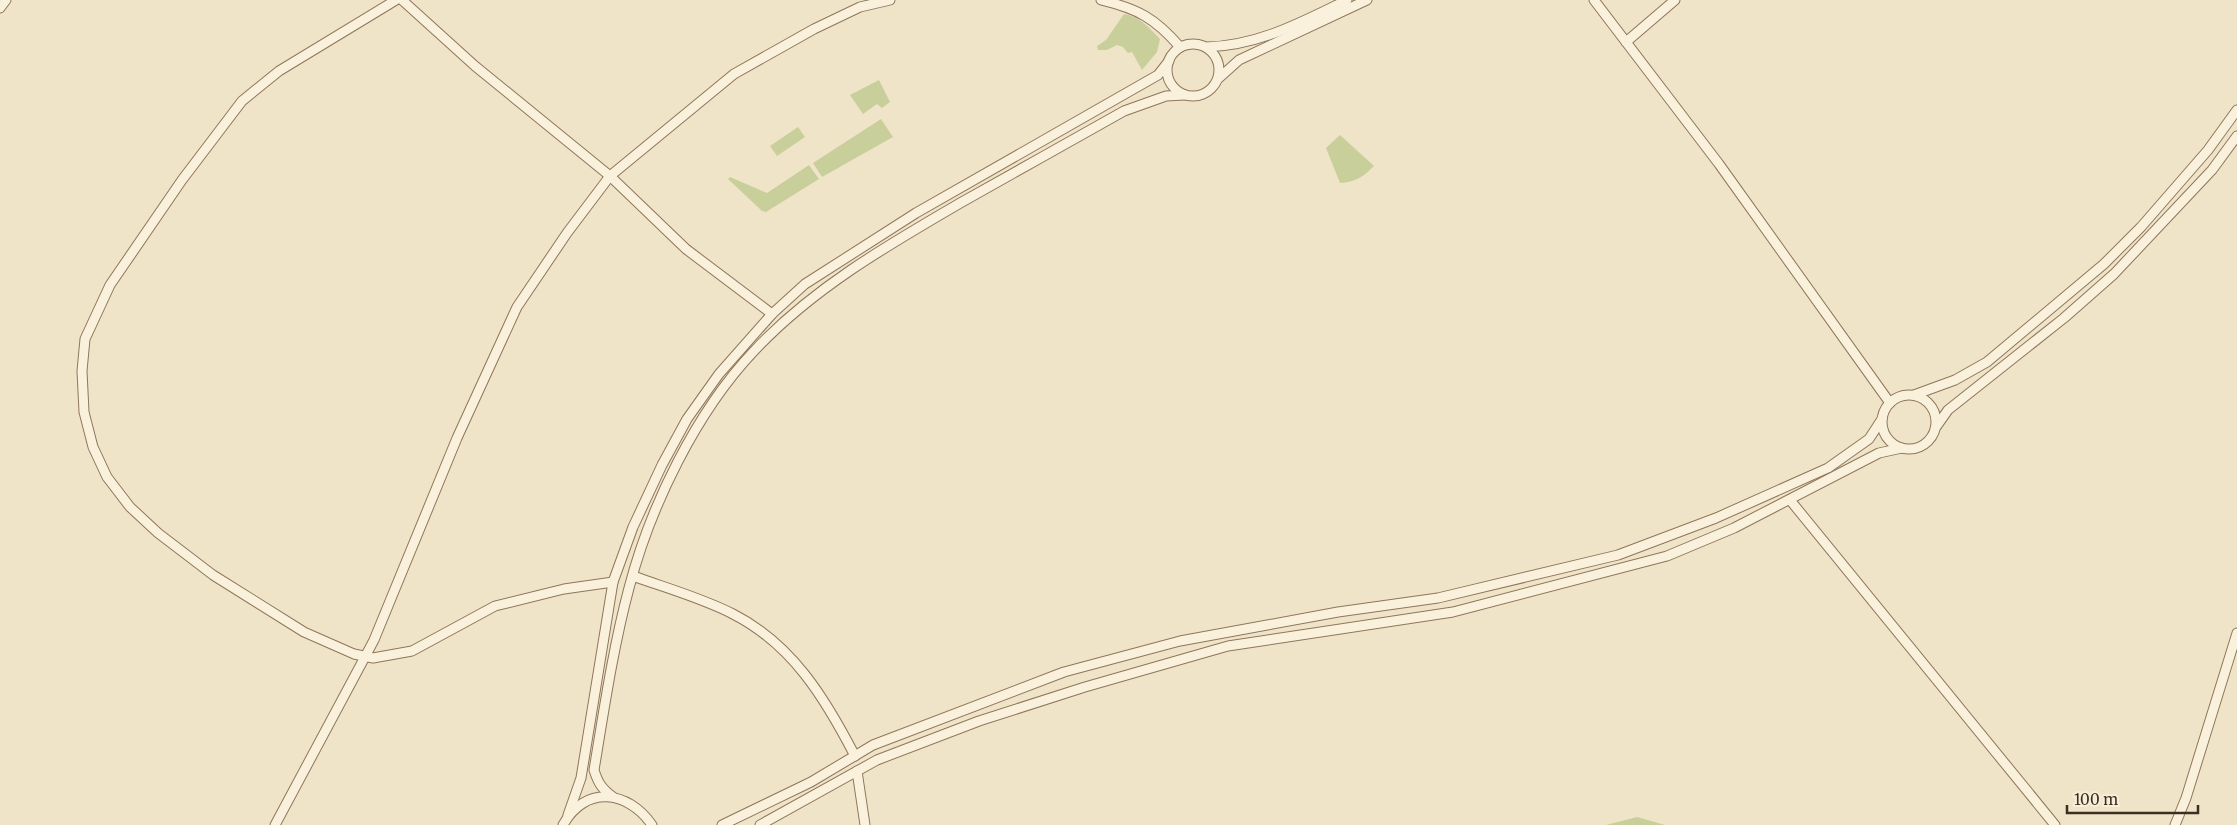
<svg xmlns="http://www.w3.org/2000/svg" width="2237" height="825" viewBox="0 0 2237 825" font-family="Merriweather,serif">
<style>
.green{fill:#c9cf9b}
.lines{fill:none;stroke-linecap:round;stroke-linejoin:round}
.minor-casing{stroke:#8d765c;stroke-width:11}
.minor{stroke:#faf1dc;stroke-width:9}
</style>
<rect width="100%" height="100%" fill="#f0e4c8"/>
<g class="green">
<path d="M1124,14C1140,16 1149,28 1160,39L1157,52L1142,70L1132,52L1128,53L1123,47L1117,45L1107,50H1098L1097,46L1106,40Z"/>
<path d="M879,80L890,102L882,108L877,104L863,114L850,95Z"/>
<path d="M881,119L893,137L822,177L813,163Z"/>
<path d="M798,127L805,137L777,156L770,146Z"/>
<path d="M1340,135L1374,166C1363,177 1356,182 1340,183L1326,148Z"/>
<path d="M809,165L819,179L766,212L762,211L728,179L730,177L767,193Z"/>
<path d="M1637,817L1665,825H1606Z"/>
</g>
<g class="lines">
<g class="minor-casing">
<g id="minor">
<path d="M396,0L279,71L242,101L182,180L110,285L85,339L82,371L84,412L93,447L107,477L130,507L158,533L213,575L304,632L354,654L373,658L412,651L495,606L564,589L613,582"/>
<path d="M402,0L475,66L610,176L686,249L772,314"/>
<path d="M1101,0C1138,9 1155,18 1180,47"/>
<path d="M1594,0L1719,164L1890,403"/>
<path d="M0,8L6,0"/>
<path d="M1626,42L1675,0"/>
<circle cx="1193" cy="70" r="26"/>
<path d="M1206,47C1258,46 1302,22 1347,0"/>
<path d="M1219,78L1239,60L1367,0"/>
<path d="M1914,395L1955,380L1987,362L2104,264L2141,227L2208,150L2237,110"/>
<circle cx="1909" cy="422" r="27"/>
<path d="M1936,427L1948,410L2064,318L2114,274L2212,170L2237,136"/>
<path d="M1790,500L2055,825"/>
<path d="M633,576C666,588 702,598 733,614C792,644 825,698 855,756"/>
<path d="M857,771L865,825"/>
<path d="M613,797C602,789 598,783 594,770C604,710 613,648 629,588C650,507 696,412 754,351C813,288 888,245 962,202C1016,172 1070,141 1124,111L1166,96L1185,95"/>
<path d="M568,815L581,778L613,582L633,527L662,465L687,419L719,374L772,314L805,284L916,213L1158,75L1169,61"/>
<path d="M275,825L374,640L457,438L517,307L567,233L610,176L734,74L814,29L860,7L890,0"/>
<path d="M563,825C585,785 628,790 652,825"/>
<path d="M722,825L811,782L873,745L1064,672L1180,641L1338,612L1438,598L1618,555L1716,518L1828,468L1869,439L1882,419"/>
<path d="M760,825L877,760L979,721L1085,687L1228,646L1453,612L1667,556L1734,528L1879,453L1902,448"/>
<path d="M2175,825L2186,798L2237,633"/>
</g>
</g>
<use href="#minor" class="minor"/>
</g>
<path d="M2067 805v8h131v-8" fill="none" stroke="#3d2e20" stroke-width="2.5"/>
<text x="2074" y="805" font-size="15" fill="#3d2e20" stroke="#f7eed8" stroke-width="4" paint-order="stroke">100 m</text>
</svg>
